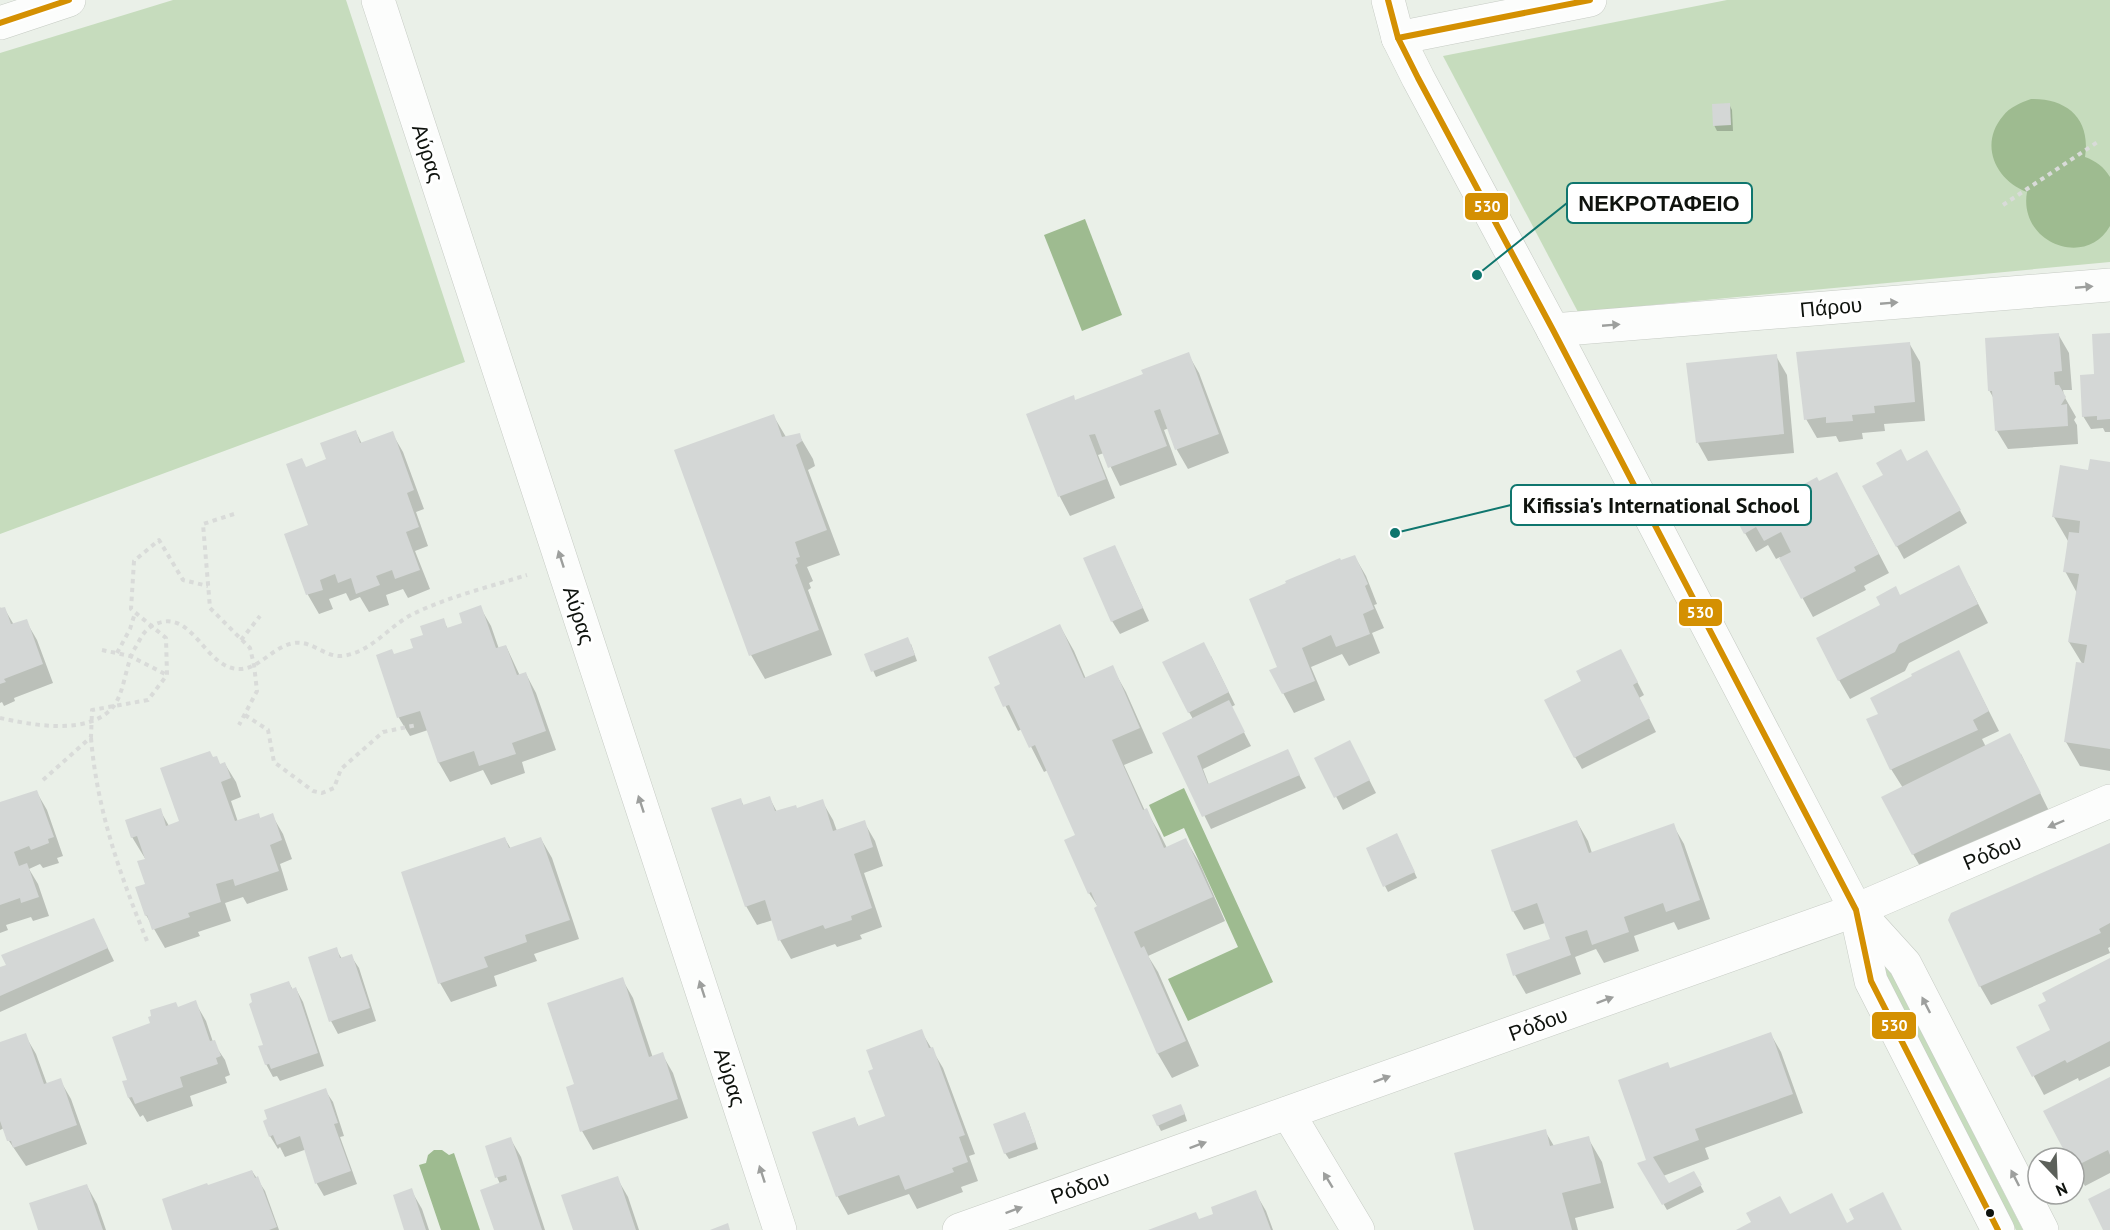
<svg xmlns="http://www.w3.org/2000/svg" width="2110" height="1230" viewBox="0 0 2110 1230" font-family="'PT Sans',sans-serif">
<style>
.green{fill:#c6dcbd}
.water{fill:#9ebb90}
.shadow{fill:#0003}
.building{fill:#d4d7d6}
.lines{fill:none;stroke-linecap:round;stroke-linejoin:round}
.minor-casing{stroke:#c6cbc4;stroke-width:34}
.major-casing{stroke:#c6cbc4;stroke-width:34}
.path{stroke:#d9dbd9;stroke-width:4;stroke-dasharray:4.5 4.5;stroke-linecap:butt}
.minor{stroke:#fcfdfc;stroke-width:33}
.major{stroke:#fcfdfc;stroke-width:33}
.bus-1-casing{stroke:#fff;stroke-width:10}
.bus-1{stroke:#d49002;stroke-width:6}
.oneway{fill:#9d9f9d}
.bus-dot{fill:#0f130e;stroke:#fff;stroke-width:2}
.labels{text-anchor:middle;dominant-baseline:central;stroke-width:6;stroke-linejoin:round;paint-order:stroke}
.street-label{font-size:21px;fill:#0f130e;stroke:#fff}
.leader{fill:none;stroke:#0f766e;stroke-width:2}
.callout-dot{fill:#0f766e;stroke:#fff;stroke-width:2}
.callout{fill:#fff;stroke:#0f766e;stroke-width:2}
.callout-label{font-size:22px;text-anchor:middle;font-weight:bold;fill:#0f130e}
.line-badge{stroke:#fff;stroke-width:2}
.badge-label{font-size:16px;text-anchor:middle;font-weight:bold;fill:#fff}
</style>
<rect width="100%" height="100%" fill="#eaf0e8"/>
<g class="green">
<path d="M173,0H346L465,362L0,534V53Z"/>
<path d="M1727,0H2110V262L1578,312L1443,56Z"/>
<path d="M1883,957L2023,1230H2016L1877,960Z"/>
</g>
<g class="water">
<path d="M2031,99C2067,98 2091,119 2085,157C2096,161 2104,167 2110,177V226C2086,269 2018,243 2027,192C1995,180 1979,144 2003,116C2010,107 2020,103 2031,99Z"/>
<path d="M1085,219L1122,315L1082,331L1044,235Z"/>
<path d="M1184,788L1273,982L1188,1021L1168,979L1238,947L1184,828L1164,837L1149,805Z"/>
<path d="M434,1150H442L449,1155L454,1153L480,1230H441L419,1165L426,1163L428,1155Z"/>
</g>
<g class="shadow">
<path d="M1729,104L1732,110L1733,131H1717L1714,125Z"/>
<path d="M2058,334L2069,353L2072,390H2063L2064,396L2076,417L2074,420L2077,425L2078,444L2008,449L1997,431L1994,399L1989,390Z"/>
<path d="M2110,334V432H2105L2103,428L2091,429L2083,416Z"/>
<path d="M1909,343L1920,362L1925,421L1884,424L1885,431L1862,433L1863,439L1839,442L1836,436L1817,438L1806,419Z"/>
<path d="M1188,354L1199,373L1229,453L1188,469L1177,450L1169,428L1164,430L1177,465L1120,486L1104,453L1098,455L1115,498L1070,516L1060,497L1028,415L1076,401L1145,375Z"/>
<path d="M1776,356L1787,375L1794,453L1708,461L1698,443Z"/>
<path d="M773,415L786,437L799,435L813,459L815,466L808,470L840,555L807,567L813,581L809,583L811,588L808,590L832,655L765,679L751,655Z"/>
<path d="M356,432L362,444L392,433L403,452L424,509L416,512L428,546L415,551L430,589L408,598L403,589L386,595L389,605L369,612L360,597L350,601L346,593L329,599L333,609L319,614L308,595L286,535L310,526L306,468L328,460Z"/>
<path d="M1927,452L1967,523L1904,559L1864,487Z"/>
<path d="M2110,464V771L2080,766L2066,742L2083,665L2069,642L2077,593L2065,571L2068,541L2054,517L2090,472Z"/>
<path d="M1819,483L1847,493L1889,573L1864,586L1866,590L1813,617L1780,557L1776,559L1768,545L1756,552L1745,533L1765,502Z"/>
<path d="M1115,547L1149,621L1120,634L1112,621Z"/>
<path d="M1355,557L1366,576L1377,604L1374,605L1384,628L1372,633L1380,653L1349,666L1342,654L1311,667L1325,700L1294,713L1271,671L1279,668L1341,562Z"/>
<path d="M1969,586L1988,623L1909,663L1905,671L1850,699L1839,680L1901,597Z"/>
<path d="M0,607L1,609L4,608L14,625L26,621L37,640L53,683L14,698L15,701L4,706L2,702L0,703Z"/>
<path d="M480,607L491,626L499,649L506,646L520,676L526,674L536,693L556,750L522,762L525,773L491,785L483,770L450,782L439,763L428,730L410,736L399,718L378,655L394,656L414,649L424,636L443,620L448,629L464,624Z"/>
<path d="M1060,626L1074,651L1086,679L1112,667L1126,692L1153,753L1124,765L1145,811L1146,810L1160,834L1167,848L1186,840L1200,864L1225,921L1148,956L1158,972L1199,1066L1172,1078L1158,1054L1096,908L1098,907L1089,893L1077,836L1048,770L1044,772L1022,729L1018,731L996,687L1002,685Z"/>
<path d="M911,644L917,661L876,677L866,655Z"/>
<path d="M1959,652L1999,731L1982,739L1986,747L2021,754L2050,813L1924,873L1913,854L1903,788L1891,769L1880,714Z"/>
<path d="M1211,656L1235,705L1231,707L1251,746L1203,769L1209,785L1287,751L1306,788L1211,829L1164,734L1193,719L1189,712Z"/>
<path d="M1628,664L1644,695L1639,698L1656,732L1582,769L1575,757Z"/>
<path d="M1356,754L1376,793L1343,810L1316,758Z"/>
<path d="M213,758L221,765L225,764L236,782L241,797L231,801L238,822L258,815L261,819L272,815L283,834L292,859L280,864L288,890L247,904L243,897L225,903L231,921L198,932L200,936L165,948L146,915V860L132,837L160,810L169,826L181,822Z"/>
<path d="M36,791L47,810L63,856L57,858L59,863L43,868L40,864L29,869L38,884L49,916L33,921L31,917L6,925L8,930L0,933V804Z"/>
<path d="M769,797L777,812L798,810L822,801L833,820L837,831L864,822L875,841L883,866L864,873L882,927L860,935L862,939L837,947L835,944L791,959L780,940L773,920L757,925L746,906L740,799L744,806Z"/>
<path d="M1577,822L1588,841L1592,853L1673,825L1684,844L1710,919L1678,930L1674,922L1634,936L1639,951L1604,963L1596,949L1575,957L1581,974L1526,994L1515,975L1552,940L1545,923L1524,930L1513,911Z"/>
<path d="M505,839L511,849L541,839L552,858L579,939L534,954L537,961L494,976L497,986L451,1002L440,983Z"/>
<path d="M1400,841L1417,878L1388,892L1385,886Z"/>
<path d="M2110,845V947L2108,948L2110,953L1991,1005L1980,986Z"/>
<path d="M94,920L114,961L0,1012V969Z"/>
<path d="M336,949L342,959L351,956L359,968L376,1021L338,1034L331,1021Z"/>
<path d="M2110,960V1066L2079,1081L2078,1078L2044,1095L2018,1047L2052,1030Z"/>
<path d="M622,979L633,998L653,1058L662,1054L673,1073L688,1118L593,1150L582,1131L576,1085Z"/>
<path d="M289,983L293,990L296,989L303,1002L324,1066L280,1081L277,1076L273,1077L266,1064L265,1046Z"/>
<path d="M195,1002L206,1021L213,1042L225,1060L230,1075L225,1077L227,1083L190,1096L193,1106L147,1122L143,1115L140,1117L129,1098L124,1082L129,1081L151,1024L178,1008Z"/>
<path d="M921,1031L943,1068L975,1154L969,1156L978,1181L961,1187L963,1192L917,1209L909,1194L848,1215L838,1197L814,1133L854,1118L859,1127L887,1117Z"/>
<path d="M1770,1033L1781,1052L1803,1113L1705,1148L1709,1159L1663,1176L1668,1185L1694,1173L1704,1192L1667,1210L1640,1163L1649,1160L1670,1069Z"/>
<path d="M25,1035L36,1054L47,1084L60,1080L71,1099L87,1144L26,1166L9,1141L4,1128L0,1130V1044Z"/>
<path d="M2110,1078V1173L2085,1186L2074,1167V1158H2069Z"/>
<path d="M325,1090L333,1102L344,1136L340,1137L357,1184L324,1196L317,1184L307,1157V1149L285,1157L280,1147L278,1149L270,1136Z"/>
<path d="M1184,1112L1187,1121L1161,1131L1158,1125Z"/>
<path d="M1028,1120L1038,1149L1009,1159L1005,1153Z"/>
<path d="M1545,1131L1554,1146L1588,1138L1602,1162L1614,1208L1575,1218L1578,1230H1475Z"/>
<path d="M510,1138L521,1157L545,1230H495L500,1184L497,1177Z"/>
<path d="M252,1171L265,1191L279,1230H174L208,1187Z"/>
<path d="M617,1178L628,1197L639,1230H574Z"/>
<path d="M87,1186L97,1204L106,1230H39Z"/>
<path d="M411,1190L422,1209L429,1230H406Z"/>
<path d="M1255,1192L1266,1211L1273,1230H1151L1200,1221L1215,1215Z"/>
</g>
<g class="building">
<path d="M1730,103L1731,125L1713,126L1712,104Z"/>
<path d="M2059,333L2062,371L2054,372L2055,385H2059L2066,397L2061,405L2067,404L2068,426L1995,431L1992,391H1988L1985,338Z"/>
<path d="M2110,333V419L2097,420V416L2082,417L2080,375L2094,374L2092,334Z"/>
<path d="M1910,342L1915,402L1874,406L1875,413L1852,415L1853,421L1826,423V417L1804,420L1796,352Z"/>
<path d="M1189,352L1219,434L1175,450L1160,409L1154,411L1167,446L1108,468L1095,434L1089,435L1106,479L1058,497L1026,414L1074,395L1075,400L1143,374L1141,370Z"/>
<path d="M1777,354L1784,434L1696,443L1686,363Z"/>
<path d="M774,414L782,437L800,433L802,441L796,445L827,530L795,542L800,557L796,558L798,563L795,565L819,630L749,656L674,450Z"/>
<path d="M356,430L360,443L393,431L414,490L407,493L419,527L406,532L420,570L395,579L392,570L376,576L380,585L356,594L351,578L338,583L335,574L320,580L323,590L306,595L284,534L308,525L286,464L302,458L306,467L326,459L320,443Z"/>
<path d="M1901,449L1907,461L1927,450L1961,510L1896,547L1862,486L1883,475L1876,463Z"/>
<path d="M2090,459L2110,462V749L2064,742L2076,662L2084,663L2087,645L2068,642L2079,574L2063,572L2069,532L2079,533L2080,521L2052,517L2060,465L2088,470Z"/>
<path d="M1837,472L1879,554L1854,567L1856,571L1801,599L1779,558L1791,552L1781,532L1764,541L1756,527L1744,534L1732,511L1763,495L1766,500L1792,486L1793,490L1817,477L1819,481Z"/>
<path d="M1115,545L1143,608L1111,622L1083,558Z"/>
<path d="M1355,555L1368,584L1365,586L1374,609L1363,614L1370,634L1336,647L1331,635L1302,648L1315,681L1282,694L1269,670L1277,667L1249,599L1286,583L1285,581L1340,558L1341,560Z"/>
<path d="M1959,565L1978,604L1899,644L1895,652L1838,681L1816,638L1880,605L1876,597L1896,586L1900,595Z"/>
<path d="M481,605L496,648L506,645L517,675L526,672L546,731L512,743L516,754L479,766L474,751L438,763L420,711L397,718L376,655L392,649L394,654L413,648L410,639L423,635L420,626L444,618L447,628L462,623L459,613Z"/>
<path d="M5,607L11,624L27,619L43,664L4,679L6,682L0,684V608Z"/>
<path d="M1060,624L1084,678L1113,665L1140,728L1112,740L1143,810L1147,808L1164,848L1186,838L1213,897L1134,932L1141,948L1144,946L1186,1041L1157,1054L1094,908L1097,906L1091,892L1088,894L1064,840L1075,835L1035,745L1029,748L1009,705L1003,707L994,687L1000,684L988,657Z"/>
<path d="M908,637L915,655L871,672L864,654Z"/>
<path d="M1204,642L1229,692L1188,713L1162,662Z"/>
<path d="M1621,649L1638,682L1633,685L1650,718L1574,758L1544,700L1581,681L1576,671Z"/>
<path d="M1959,650L1989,711L1973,720L1978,730L1890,770L1866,719L1878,714L1870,698L1912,676L1911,674Z"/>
<path d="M1229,700L1245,732L1197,756L1208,784L1288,749L1300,775L1202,817L1162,733Z"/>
<path d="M2010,733L2041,793L1912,855L1881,797Z"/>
<path d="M1350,740L1370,780L1334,798L1314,758Z"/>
<path d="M210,751L213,757L217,756L220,764L225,762L231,778L221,782L235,821L259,813L260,818L273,813L282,840L270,845L279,871L235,886L233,879L216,884L221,902L188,913L190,917L152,930L147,915L145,916L135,887L145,884L137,861L145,859L137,836L131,838L125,820L161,808L166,826L179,821L160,768Z"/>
<path d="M37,790L54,837L48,839L49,843L31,850L29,846L14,852L19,866L27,863L39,897L21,903L20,898L0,905V802Z"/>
<path d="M770,796L775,811L796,805L797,808L823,799L833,831L865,820L873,847L854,854L872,908L851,916L852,920L825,929L823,925L778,941L765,900L745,907L711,808L741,798L743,805Z"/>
<path d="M1577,820L1589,853L1674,823L1700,900L1666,912L1663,903L1624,917L1629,932L1592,945L1587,930L1565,937L1571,955L1513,976L1506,954L1550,939L1537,903L1512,912L1491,850Z"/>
<path d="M1397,833L1415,872L1383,887L1366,848Z"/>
<path d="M505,837L509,848L541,837L570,920L525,935L527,942L484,957L488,967L438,984L401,872Z"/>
<path d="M2110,843V923L2099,929L2101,933L1979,987L1948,920L1951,913Z"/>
<path d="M94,918L108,948L0,996V967L6,965L1,955Z"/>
<path d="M337,947L340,958L352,954L370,1008L329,1022L308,957Z"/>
<path d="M2110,958V1041L2067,1063L2065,1060L2032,1077L2016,1047L2050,1030L2038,1005L2046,1001L2042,993Z"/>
<path d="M623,977L649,1057L663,1052L678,1099L580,1132L566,1087L574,1084L547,1003Z"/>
<path d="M289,981L292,989L296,987L318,1053L271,1069L269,1064L265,1065L258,1046L263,1045L249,1004L252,1002L250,994Z"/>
<path d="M196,1000L210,1041L215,1040L221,1056L216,1058L218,1064L180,1077L183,1087L135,1104L132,1097L128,1098L122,1081L127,1080L112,1037L150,1023L148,1017L151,1016L150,1010L176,1002L178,1007Z"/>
<path d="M922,1029L929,1048L933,1047L965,1135L959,1137L968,1162L952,1168L954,1172L905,1190L899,1175L836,1197L812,1132L855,1117L858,1126L885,1116L868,1071L873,1069L866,1050Z"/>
<path d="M1771,1032L1793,1094L1695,1129L1699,1140L1653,1157L1669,1183L1694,1171L1702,1185L1662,1205L1637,1163L1646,1160L1618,1080L1668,1062L1670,1068Z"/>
<path d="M26,1033L44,1084L61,1078L77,1125L13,1148L11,1141H7L0,1121V1042Z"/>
<path d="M2110,1077V1155L2108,1150L2074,1167V1158H2068L2043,1111Z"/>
<path d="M326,1088L338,1123L334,1124L351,1171L315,1184L300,1136L277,1145L273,1135L269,1137L263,1121L267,1119L264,1110Z"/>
<path d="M1181,1104L1185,1114L1157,1126L1152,1115Z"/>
<path d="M1025,1112L1036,1142L1004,1154L993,1124Z"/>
<path d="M1546,1129L1550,1146L1589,1136L1601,1183L1562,1193L1572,1230H1474L1454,1153Z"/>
<path d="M511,1137L542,1230H494L480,1190L507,1180L506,1175L495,1178L485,1146Z"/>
<path d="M252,1170L255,1178L258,1176L277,1227L269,1230H172L162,1199L207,1183L208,1185Z"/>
<path d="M618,1176L636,1230H573L561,1195Z"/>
<path d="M87,1184L103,1230H38L29,1203Z"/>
<path d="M412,1188L426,1230H404L393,1195Z"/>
<path d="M2110,1188V1230H2103L2088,1199Z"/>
<path d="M1256,1190L1271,1230H1148L1196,1212L1199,1219L1213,1214L1211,1207Z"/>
<path d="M1883,1192L1902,1230H1736L1751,1222L1746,1213L1780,1196L1790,1214L1832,1193L1847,1223L1854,1219L1849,1209Z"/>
<path d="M728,1223L730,1230H710Z"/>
</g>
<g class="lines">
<g class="minor-casing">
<g id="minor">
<path d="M378,0L780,1230"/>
<path d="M1388,0L1398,38L1418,78L1553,330L1856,910L1905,964L2042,1230"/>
<path d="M1398,38L1590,0"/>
<path d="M1553,330L2110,285"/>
<path d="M1856,912L1871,981L1998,1230"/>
<path d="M1288,1113L1358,1230"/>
<path d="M959,1230L1856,910L2110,801"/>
</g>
</g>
<g class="major-casing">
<path id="major" d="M0,23L69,0"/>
</g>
<g class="path">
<path d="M2003,205L2099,141"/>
<path d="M234,514L203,524L210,608L250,648L254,665L257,691L239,725"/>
<path d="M241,640L260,616"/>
<path d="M102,650L130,656L167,675"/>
<path d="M117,653L130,629L135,613"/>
<path d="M245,715L268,730L274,762L313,791L322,793L334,788L341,769L383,732L417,725"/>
<path d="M0,718C32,725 89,736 113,707C125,692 125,665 135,648C140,640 143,631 152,626C193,603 204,672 242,669C261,667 274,646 294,643C311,640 325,657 341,656C372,653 389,625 415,613C448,597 492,586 527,575"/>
<path d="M91,738C97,810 120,875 147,941"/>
<path d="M43,780L91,737L92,710L148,700L167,675L166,638L131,609L134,561L159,540L183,580L208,586"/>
</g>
<use href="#minor" class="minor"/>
<use href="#major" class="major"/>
<g class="bus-1-casing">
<g id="bus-1">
<path d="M1388,0L1398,38L1418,78L1553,330L1856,910L1871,981L1998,1230"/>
<path d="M0,23L69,0"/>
<path d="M1398,38L1590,0"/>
</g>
</g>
<use href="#bus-1" class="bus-1"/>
</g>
<defs><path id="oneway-solid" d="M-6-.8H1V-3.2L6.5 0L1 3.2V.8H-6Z" transform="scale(1.5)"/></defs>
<g class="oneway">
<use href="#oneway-solid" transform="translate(2084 287) rotate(-5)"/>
<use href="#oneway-solid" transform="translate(1889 303) rotate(-5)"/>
<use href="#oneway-solid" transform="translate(1611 325) rotate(-5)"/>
<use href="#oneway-solid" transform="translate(561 559) rotate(-108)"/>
<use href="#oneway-solid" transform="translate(641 804) rotate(-108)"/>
<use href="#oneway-solid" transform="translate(2056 824) rotate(157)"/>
<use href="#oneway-solid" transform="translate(702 989) rotate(-108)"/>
<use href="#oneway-solid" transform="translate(1605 1000) rotate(-20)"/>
<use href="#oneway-solid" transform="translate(1926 1005) rotate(-117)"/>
<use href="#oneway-solid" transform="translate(1382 1079) rotate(-20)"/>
<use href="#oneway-solid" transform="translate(1198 1145) rotate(-20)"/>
<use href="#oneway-solid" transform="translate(762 1174) rotate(-108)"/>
<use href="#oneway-solid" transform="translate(2015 1178) rotate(-117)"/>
<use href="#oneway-solid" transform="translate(1328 1180) rotate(-121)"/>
<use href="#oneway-solid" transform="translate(1014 1210) rotate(-20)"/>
</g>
<circle class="bus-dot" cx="1990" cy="1213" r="5"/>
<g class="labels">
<g class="street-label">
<text transform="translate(428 153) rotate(72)">Αύρας</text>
<text transform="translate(1831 307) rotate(-5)">Πάρου</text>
<text transform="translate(579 615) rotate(72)">Αύρας</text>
<text transform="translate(1992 852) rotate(-23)">Ρόδου</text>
<text transform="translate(1538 1024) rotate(-20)">Ρόδου</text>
<text transform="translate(730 1077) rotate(72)">Αύρας</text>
<text transform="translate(1080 1187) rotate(-20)">Ρόδου</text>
</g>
</g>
<path class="leader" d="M1477 275L1567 203M1395 533L1511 505"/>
<g class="callout-dot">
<circle cx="1477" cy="275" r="6"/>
<circle cx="1395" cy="533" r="6"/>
</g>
<g class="callout">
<rect x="1567" y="183" width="185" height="40" rx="6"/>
<rect x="1511" y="485" width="300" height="40" rx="6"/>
</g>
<g class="callout-label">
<text x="1659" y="211">ΝΕΚΡΟΤΑΦΕΙΟ</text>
<text x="1661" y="513">Kifissia's International School</text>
</g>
<g class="line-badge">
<rect x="1464" y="192" width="45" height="29" rx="6" fill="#d49002"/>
<rect x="1678" y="598" width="45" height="29" rx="6" fill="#d49002"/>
<rect x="1871" y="1011" width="46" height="29" rx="6" fill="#d49002"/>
</g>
<g class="badge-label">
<text x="1487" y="212">530</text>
<text x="1700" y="618">530</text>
<text x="1894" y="1031">530</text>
</g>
<g transform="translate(2056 1176) rotate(157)"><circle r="28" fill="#ffffff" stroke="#9fa19f" stroke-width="1.5"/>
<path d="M0-4.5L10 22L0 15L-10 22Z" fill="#5c605a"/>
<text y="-9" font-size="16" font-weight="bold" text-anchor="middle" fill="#0f130e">N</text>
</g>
</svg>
